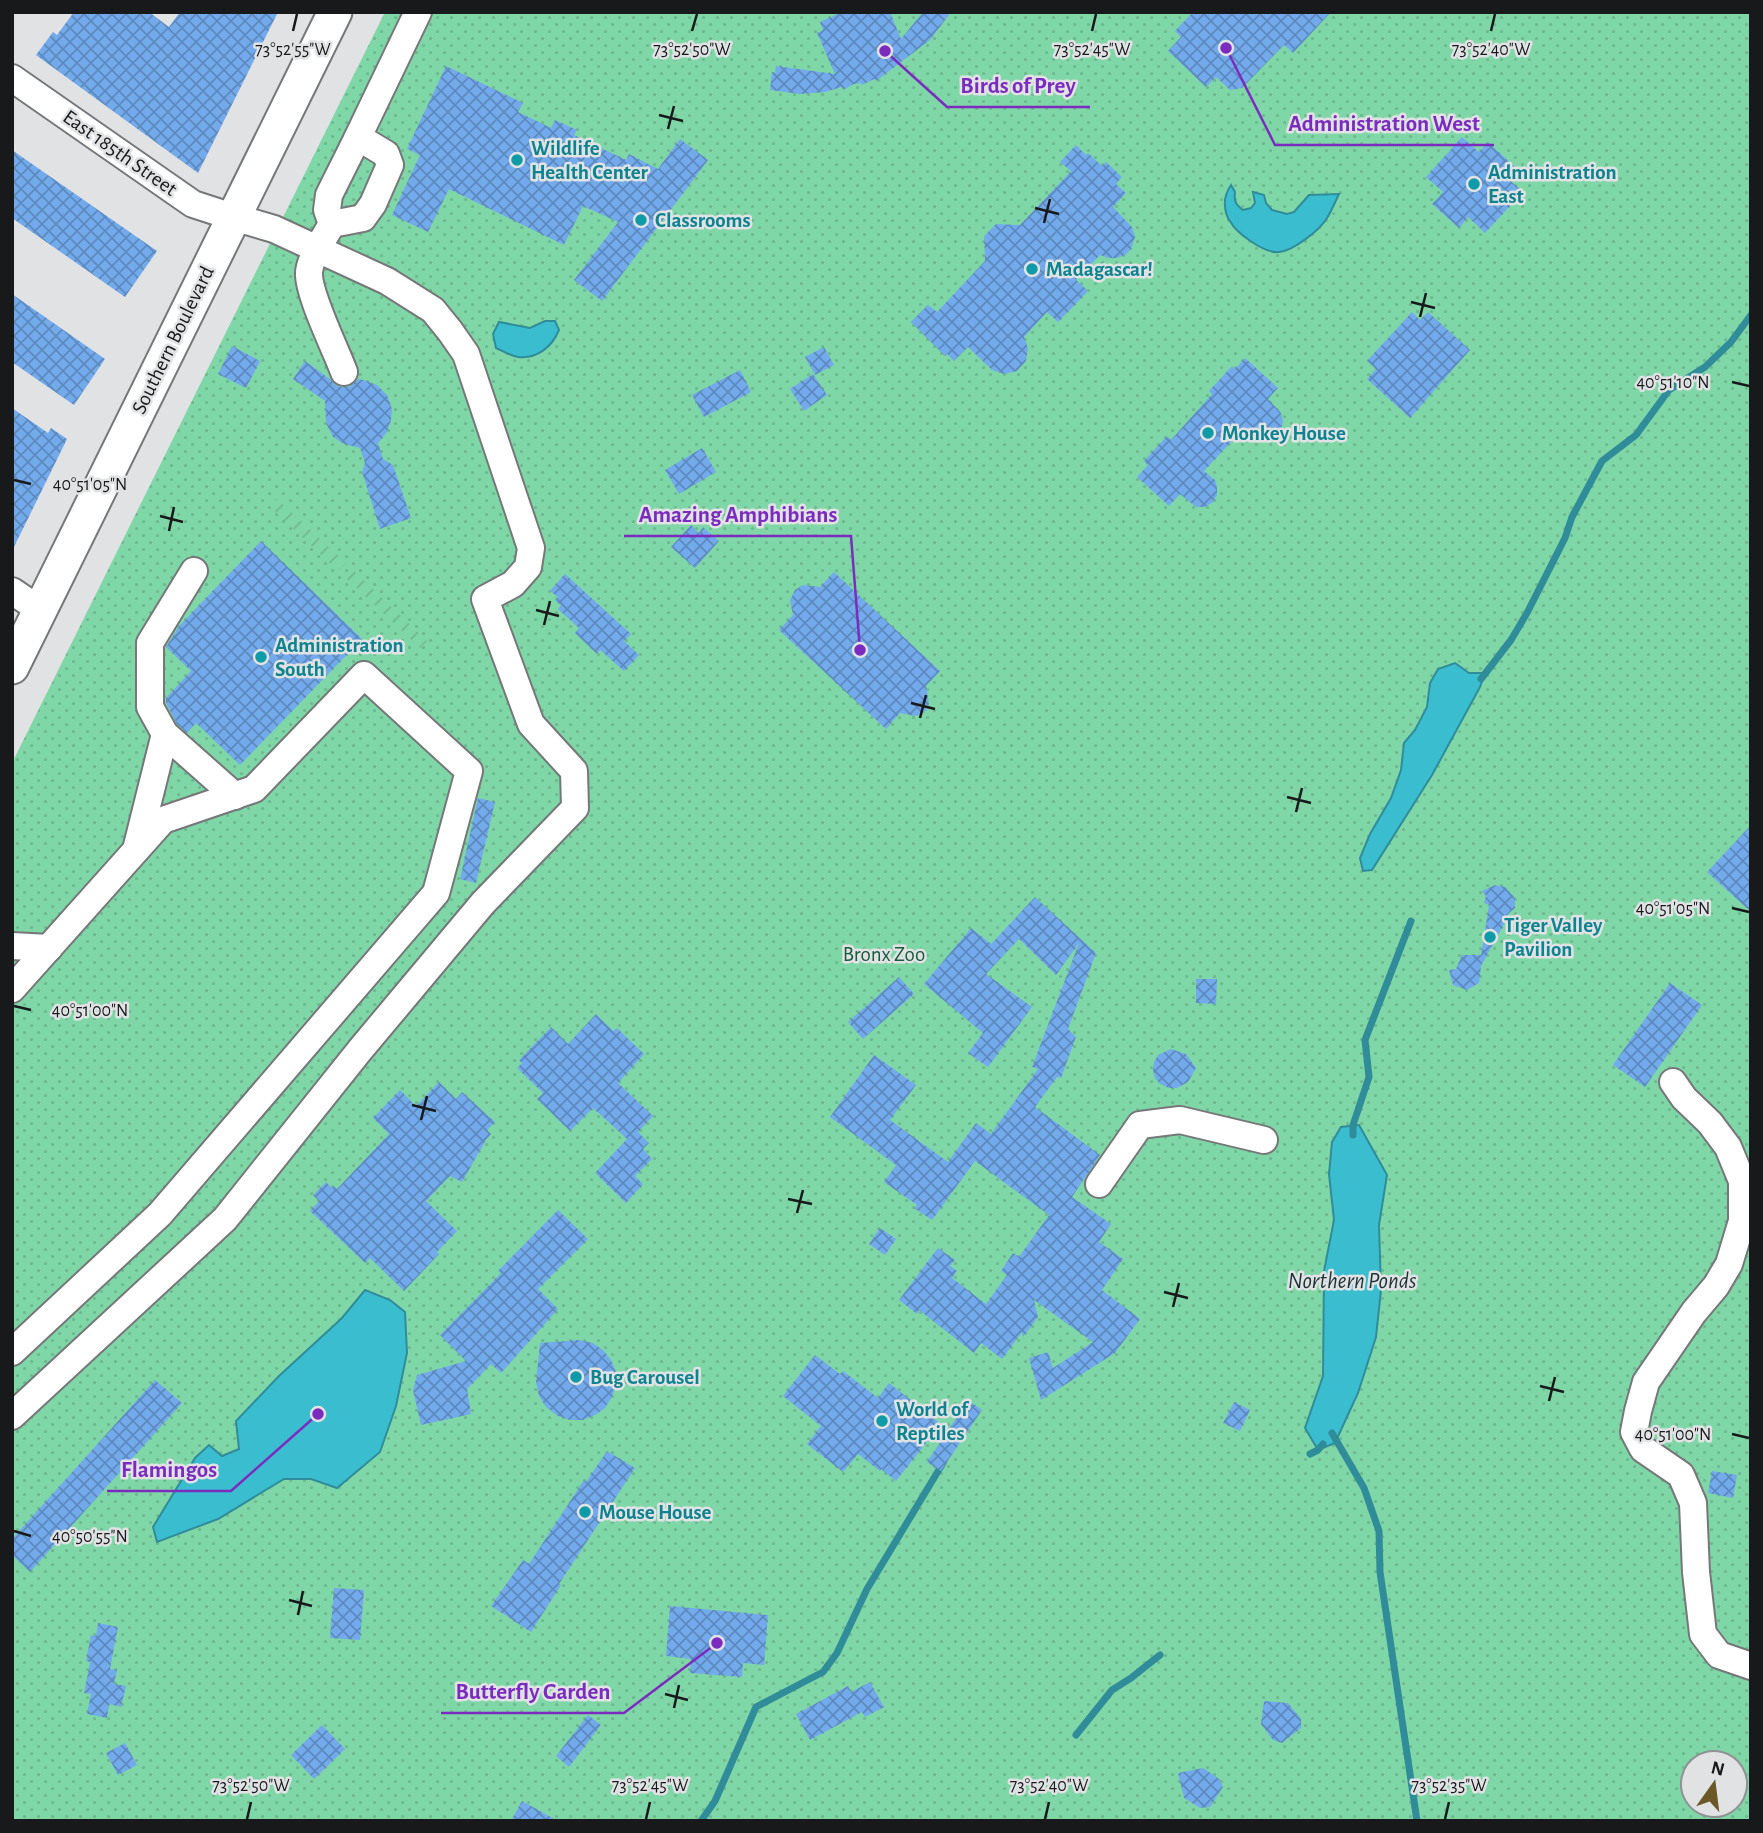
<svg xmlns="http://www.w3.org/2000/svg" width="1763" height="1833" viewBox="0 0 1763 1833" font-family="'Alegreya Sans',sans-serif">
<style>
.park{fill:url(#park-dots);fill-rule:evenodd}
.garden{fill:url(#garden-furrows)}
.water{fill:#3bbdd0;stroke:#308c99;stroke-width:2}
.lines{fill:none;stroke-linecap:round;stroke-linejoin:round}
.stream{stroke:#308c99;stroke-width:7}
.building{fill:url(#building-cross-hatch)}
.minor-casing{stroke:#757779;stroke-width:30}
.major-casing{stroke:#757779;stroke-width:37}
.minor{stroke:#fff;stroke-width:26}
.major{stroke:#fff;stroke-width:33}
.ticks{fill:none;stroke:#18191a;stroke-width:2.5}
.culture-dot{fill:#0f9aa8;stroke:#e0e2e4;stroke-width:2.5}
.labels{text-anchor:middle;dominant-baseline:central;stroke-width:5;stroke-linejoin:round;paint-order:stroke}
.culture-label{font-size:21px;font-weight:bold;fill:#0d838f;stroke:#e0e2e4;text-anchor:start}
.street-label{font-size:21px;fill:#18191a;stroke:#e0e2e4}
.park-label{font-size:21px;fill:#195c3d;stroke:#e0e2e4}
.water-label{font-size:23px;font-style:italic;fill:#1d3336;stroke:#e0e2e4}
.ticks-label{font-size:18px;text-anchor:middle;fill:#18191a;stroke:#e0e2e4;stroke-width:5;stroke-linejoin:round;paint-order:stroke}
.leader{fill:none;stroke:#7b2cbf;stroke-width:2.5}
.callout-dot{fill:#7b2cbf;stroke:#e0e2e4;stroke-width:2.5}
.callout-label{font-size:23px;text-anchor:middle;font-weight:bold;fill:#7b2cbf;stroke:#e0e2e4;stroke-width:5;stroke-linejoin:round;paint-order:stroke}
</style>
<defs>
<pattern id="park-dots" width="8" height="8" patternUnits="userSpaceOnUse" patternTransform="scale(1.75)"><rect width="8" height="8" fill="#7fd7a7"/><path d="M2 2h.1M6 6h.1" fill="none" stroke="#6db88f" stroke-width="1.8" stroke-linecap="round"/></pattern>
<pattern id="garden-furrows" width="10" height="10" patternUnits="userSpaceOnUse" patternTransform="scale(1.75)"><rect width="10" height="10" fill="#7fd7a7"/><path d="M-1 1l2-2M0 10L10 0M9 11l2-2" fill="none" stroke="#6db88f"/></pattern>
<pattern id="building-cross-hatch" width="8" height="8" patternUnits="userSpaceOnUse" patternTransform="scale(1.75)"><rect width="8" height="8" fill="#72aaeb"/><path d="M0 0l8 8M0 8l8-8" fill="none" stroke="#5d8abe"/></pattern>
</defs>
<rect width="100%" height="100%" fill="#e0e2e4"/>
<path class="park" d="M385,12H1751V1821H12V763ZM1693,1763H1735V1805H1693Z"/>
<g class="garden">
<path d="M277,499L346,563L338,571L270,507Z"/>
<path d="M353,570L427,641L420,648L346,578Z"/>
</g>
<g class="water">
<path d="M1231,185L1235,192C1234,201 1235,204 1243,210L1251,208L1255,203L1253,192L1264,195L1266,203L1272,210L1287,214L1294,212L1309,195L1339,194C1335,202 1332,210 1327,218C1320,230 1293,251 1279,252C1265,254 1236,233 1230,221C1227,218 1225,210 1225,206C1224,198 1227,191 1231,185Z"/>
<path d="M545,321H555L559,330C552,347 537,359 518,357C511,356 503,351 496,348L493,334L499,322L530,328Z"/>
<path d="M1455,663L1469,673H1485L1480,687L1432,775L1372,870L1363,871L1360,858L1370,834L1391,798L1401,770L1404,743L1415,730L1427,707L1430,683L1438,669Z"/>
<path d="M1359,1125L1387,1175L1379,1225L1381,1290L1376,1337L1358,1393L1335,1443L1318,1450L1305,1428L1323,1376L1324,1271L1334,1220L1329,1174L1332,1142L1341,1127Z"/>
<path d="M365,1290L390,1300L405,1312L407,1353L396,1406L380,1452L337,1488L311,1479H284L218,1519L157,1542L153,1527L195,1458L209,1445L222,1456L239,1449L236,1421L279,1376L342,1318Z"/>
</g>
<g class="lines">
<g class="stream">
<path d="M1481,679L1511,640L1527,613L1565,538L1572,517L1602,461L1636,435L1669,390L1705,367L1731,342L1751,315"/>
<path d="M1353,1135V1125L1369,1077L1365,1040L1411,921"/>
<path d="M1332,1433L1364,1488L1379,1531L1380,1572L1417,1821"/>
<path d="M1310,1454L1318,1450L1323,1444"/>
<path d="M1076,1735L1112,1690L1131,1678L1160,1655"/>
<path d="M701,1821L715,1801L756,1707L823,1672L837,1653L867,1589L943,1463"/>
</g>
</g>
<g class="building">
<path d="M74,12H149L169,27L180,12H278L198,173L36,55L53,32L57,35Z"/>
<path d="M842,12H890L901,39L923,12H951L930,40L876,81L874,79L862,85L861,83L854,84L843,90L842,87L825,92L800,94L770,90L772,72L775,73L776,66L835,74L817,33L823,30L820,22Z"/>
<path d="M1193,12H1331L1293,53L1284,45L1242,88L1230,90L1216,77L1206,87L1168,51L1181,37L1175,31Z"/>
<path d="M446,66L523,103L518,112L551,128L555,120L577,130L574,135L626,160L629,154L658,169L680,139L708,160L602,301L574,280L618,222L583,206L564,245L449,189L428,232L392,215L420,155L407,149Z"/>
<path d="M1462,137L1479,152L1488,142L1515,167L1506,177L1523,192L1485,233L1468,217L1459,228L1432,204L1443,192L1426,177Z"/>
<path d="M1076,145L1086,155L1088,153L1102,166L1106,162L1122,177L1116,184L1126,193L1113,207L1132,227L1135,237L1131,249L1125,255L1117,258H1108L1100,255L1076,280L1088,291L1058,322L1047,312L1024,337L1028,348L1026,361L1017,371L1004,374L992,370L968,347L954,361L947,354L945,356L911,322L928,305L937,312L985,261L984,236L996,224L1020,225L1071,171L1060,162Z"/>
<path d="M12,150L157,251L125,297L12,218Z"/>
<path d="M12,294L105,359L74,405L12,362Z"/>
<path d="M1412,312L1420,320L1428,312L1470,350L1410,418L1367,379L1376,369L1367,361Z"/>
<path d="M232,346L260,361L246,388L218,374Z"/>
<path d="M824,347L834,365L815,375L805,357Z"/>
<path d="M1245,358L1278,388L1268,399L1281,413L1283,421L1281,430L1274,437L1263,439L1243,429L1204,471L1215,480L1217,486V495L1213,502L1205,507H1196L1180,494L1169,506L1137,477L1148,465L1144,461L1167,436L1171,440L1212,394L1209,391L1232,366L1235,369Z"/>
<path d="M305,361L331,380L335,385L341,387H349L358,379L363,380L377,385L387,395L392,409L391,420L387,432L378,443L383,459L393,465L411,518L380,529L362,472L365,463L360,448L344,444L333,437L326,423L325,401L293,379Z"/>
<path d="M740,370L751,392L704,417L692,395Z"/>
<path d="M813,374L827,395L804,411L790,389Z"/>
<path d="M12,408L48,433L51,428L67,439L12,551Z"/>
<path d="M702,448L716,472L679,494L665,470Z"/>
<path d="M691,525L699,533L703,527L719,541L695,568L671,547Z"/>
<path d="M261,541L362,639L240,765L196,723L187,733L177,724L166,703V698L191,671L166,647L180,625Z"/>
<path d="M834,572L940,671L926,686L929,703L927,709L922,714L915,716L900,713L886,729L779,630L793,615L790,600L795,590L803,585L820,587Z"/>
<path d="M565,574L631,634L624,641L639,655L624,671L600,650L597,654L575,633L579,628L558,609L561,605L555,601L558,597L550,591Z"/>
<path d="M478,798L495,802L476,883L460,879Z"/>
<path d="M1751,825V912L1707,872Z"/>
<path d="M1495,885L1505,887L1515,898V908L1508,914L1503,926L1481,966L1479,983L1467,990L1453,985L1449,970L1456,969L1462,955H1481L1489,905L1484,903L1486,896L1482,891Z"/>
<path d="M1035,897L1096,953L1068,1029L1076,1037L1061,1078L1057,1077L1035,1107L1100,1155L1072,1197L1111,1224L1099,1242L1123,1259L1102,1290L1140,1319L1115,1353L1041,1400L1029,1358L1048,1352L1053,1368L1093,1342L1034,1300L1038,1317L1023,1337L1022,1332L1002,1359L981,1343L974,1353L919,1310L917,1314L899,1300L938,1248L955,1260L950,1266L957,1271L952,1278L986,1304L1007,1275L1001,1271L1013,1253L1019,1257L1049,1215L975,1161L932,1220L914,1208L917,1205L884,1182L896,1165L830,1117L874,1055L916,1085L890,1120L948,1162L976,1123L991,1134L1038,1069L1032,1067L1079,943L1056,975L1019,939L986,974L1032,1007L988,1067L968,1053L983,1033L924,984L971,928L991,944Z"/>
<path d="M899,977L914,994L863,1039L848,1022Z"/>
<path d="M1196,979H1217L1216,1004L1196,1003Z"/>
<path d="M1670,983L1702,1005L1645,1087L1613,1065Z"/>
<path d="M596,1014L613,1031L617,1028L644,1054L618,1083L653,1116L638,1132L649,1143L643,1149L652,1159L635,1176L643,1184L626,1203L595,1173L627,1139L593,1108L570,1131L537,1099L543,1093L517,1068L522,1063L519,1060L551,1027L568,1044Z"/>
<path d="M1171,1049L1186,1054L1196,1068L1188,1082L1177,1088H1169L1160,1084L1155,1078L1153,1070L1154,1062L1158,1055Z"/>
<path d="M439,1082L456,1099L462,1092L495,1122L487,1130L491,1134L486,1140L462,1182L450,1176L426,1201L457,1231L437,1252L439,1254L404,1291L370,1258L365,1263L310,1211L319,1201L313,1195L326,1182L332,1188L334,1186L337,1189L389,1134L373,1118L400,1090L416,1106Z"/>
<path d="M558,1210L588,1239L538,1289L558,1309L501,1373L491,1364L467,1389L471,1414L421,1425L413,1390L417,1375L466,1361L440,1335L501,1273L498,1271Z"/>
<path d="M880,1228L896,1239L885,1255L869,1244Z"/>
<path d="M579,1340L593,1343L603,1350L611,1360L616,1372V1385L612,1397L605,1408L595,1415L583,1420H570L558,1416L546,1407L539,1396L536,1382L540,1343Z"/>
<path d="M815,1355L840,1374L843,1371L878,1398L889,1383L941,1424L896,1481L881,1469L880,1471L858,1454L843,1472L807,1444L821,1426L783,1396Z"/>
<path d="M155,1380L182,1403L30,1572L12,1555V1539Z"/>
<path d="M968,1400L982,1410L941,1471L927,1462Z"/>
<path d="M1234,1402L1250,1410L1240,1431L1223,1423Z"/>
<path d="M607,1451L635,1468L559,1584L561,1585L531,1632L491,1606L523,1560L529,1564L584,1480L586,1482Z"/>
<path d="M1712,1471L1737,1475L1733,1498L1708,1493Z"/>
<path d="M334,1588L364,1590L360,1640L330,1638Z"/>
<path d="M670,1606L768,1615L764,1665L743,1663L742,1677L690,1673L691,1659L666,1656Z"/>
<path d="M98,1623L118,1627L110,1669L117,1670L114,1684L126,1686L121,1707L109,1704L107,1718L87,1714L91,1694L84,1693L90,1662L86,1661L91,1635L96,1636Z"/>
<path d="M870,1682L884,1707L865,1717L862,1712L810,1740L796,1714L848,1686L851,1692Z"/>
<path d="M1264,1701L1288,1703L1301,1719V1728L1282,1743L1273,1740L1261,1724Z"/>
<path d="M588,1715L601,1725L569,1767L556,1756Z"/>
<path d="M322,1725L345,1749L314,1779L291,1755Z"/>
<path d="M125,1743L137,1765L118,1775L106,1753Z"/>
<path d="M1203,1768L1219,1779L1223,1787L1210,1807L1200,1808L1184,1798L1178,1773Z"/>
<path d="M522,1801L558,1821H511Z"/>
</g>
<g class="lines">
<g class="minor-casing">
<g id="minor">
<path d="M12,78L193,204L233,217L274,229L387,281L433,310L450,331L466,354L531,548L528,567L513,584L485,599L531,724L574,771L575,808L483,903L360,1050L225,1219L12,1416"/>
<path d="M332,224L327,210L329,195L357,139"/>
<path d="M344,372C336,350 308,294 309,273C309,260 325,236 332,224L363,218L373,204L390,165L386,154L366,142L357,139L418,12"/>
<path d="M194,571L150,643V707L165,734L235,796"/>
<path d="M12,591L40,610"/>
<path d="M137,846L165,734"/>
<path d="M12,946L49,948"/>
<path d="M12,989L163,820L254,789L364,675L469,771L436,893L160,1214L12,1352"/>
<path d="M1673,1082L1684,1098L1710,1123L1728,1147L1742,1181V1221L1729,1264L1716,1286L1694,1312L1646,1382L1638,1411L1634,1432L1643,1449L1681,1475L1693,1503L1696,1572L1703,1634L1719,1655L1751,1666"/>
<path d="M1099,1184L1140,1125L1180,1120L1264,1140"/>
</g>
</g>
<g class="major-casing">
<path id="major" d="M12,667L335,12"/>
</g>
<use href="#minor" class="minor"/>
<use href="#major" class="major"/>
</g>
<path class="ticks" d="M293,31L297,14M692,31L697,14M1092,31L1096,14M1491,31L1495,14M659,115L683,121M668,129L674,106M1035,208L1059,214M1044,223L1050,199M1411,302L1435,308M1420,317L1426,293M1732,382L1749,386M14,480L31,484M160,516L183,522M169,531L174,507M536,610L559,616M544,625L550,601M911,703L935,709M920,718L926,695M1287,797L1311,803M1296,812L1302,788M1732,908L1749,912M14,1006L31,1010M412,1105L436,1111M421,1120L427,1096M788,1199L812,1204M797,1213L803,1190M1164,1292L1188,1298M1173,1307L1179,1283M1540,1386L1564,1392M1549,1401L1555,1377M1732,1434L1749,1438M14,1531L31,1536M289,1600L312,1606M298,1615L303,1591M665,1694L688,1700M674,1708L679,1685M247,1819L251,1802M646,1819L650,1802M1045,1819L1049,1802M1445,1819L1449,1802"/>
<g class="culture-dot">
<circle cx="517" cy="160" r="7"/>
<circle cx="1474" cy="184" r="7"/>
<circle cx="641" cy="220" r="7"/>
<circle cx="1032" cy="269" r="7"/>
<circle cx="1208" cy="433" r="7"/>
<circle cx="261" cy="657" r="7"/>
<circle cx="1490" cy="937" r="7"/>
<circle cx="576" cy="1377" r="7"/>
<circle cx="882" cy="1421" r="7"/>
<circle cx="585" cy="1512" r="7"/>
</g>
<g class="labels">
<g class="culture-label">
<text x="531" y="148">Wildlife<tspan x="531" dy="24">Health Center</tspan></text>
<text x="1488" y="172">Administration<tspan x="1488" dy="24">East</tspan></text>
<text x="655" y="220">Classrooms</text>
<text x="1046" y="269">Madagascar!</text>
<text x="1222" y="433">Monkey House</text>
<text x="275" y="645">Administration<tspan x="275" dy="24">South</tspan></text>
<text x="1504" y="925">Tiger Valley<tspan x="1504" dy="24">Pavilion</tspan></text>
<text x="590" y="1377">Bug Carousel</text>
<text x="896" y="1409">World of<tspan x="896" dy="24">Reptiles</tspan></text>
<text x="599" y="1512">Mouse House</text>
</g>
<g class="street-label">
<text transform="translate(120 153) rotate(35)">East 185th Street</text>
<text transform="translate(173 340) rotate(-64)">Southern Boulevard</text>
</g>
<g class="park-label">
<text x="884" y="954">Bronx Zoo</text>
</g>
<g class="water-label">
<text x="1352" y="1281">Northern Ponds</text>
</g>
</g>
<g class="ticks-label">
<text x="293" y="55">73°52'55"W</text>
<text x="692" y="55">73°52'50"W</text>
<text x="1092" y="55">73°52'45"W</text>
<text x="1491" y="55">73°52'40"W</text>
<text x="1673" y="388">40°51'10"N</text>
<text x="90" y="490">40°51'05"N</text>
<text x="1673" y="914">40°51'05"N</text>
<text x="90" y="1016">40°51'00"N</text>
<text x="1673" y="1440">40°51'00"N</text>
<text x="90" y="1542">40°50'55"N</text>
<text x="251" y="1791">73°52'50"W</text>
<text x="650" y="1791">73°52'45"W</text>
<text x="1049" y="1791">73°52'40"W</text>
<text x="1449" y="1791">73°52'35"W</text>
</g>
<path class="leader" d="M885 51L947 107H1090M1226 48L1275 145H1494M860 650L851 536H624M318 1414L231 1491H107M717 1643L624 1713H441"/>
<g class="callout-dot">
<circle cx="885" cy="51" r="7"/>
<circle cx="1226" cy="48" r="7"/>
<circle cx="860" cy="650" r="7"/>
<circle cx="318" cy="1414" r="7"/>
<circle cx="717" cy="1643" r="7"/>
</g>
<g class="callout-label">
<text x="1018" y="93">Birds of Prey</text>
<text x="1384" y="131">Administration West</text>
<text x="738" y="522">Amazing Amphibians</text>
<text x="169" y="1477">Flamingos</text>
<text x="533" y="1699">Butterfly Garden</text>
</g>
<rect width="1763" height="1833" fill="none" stroke="#18191a" stroke-width="28"/>
<g transform="translate(1714 1784) rotate(14)"><circle r="33" fill="#e0e2e4" stroke="#909293" stroke-width="2"/>
<path d="M0-5L12 26L0 18L-12 26Z" fill="#6b5826"/>
<text y="-10" font-size="19" font-weight="bold" text-anchor="middle" fill="#18191a">N</text>
</g>
</svg>
